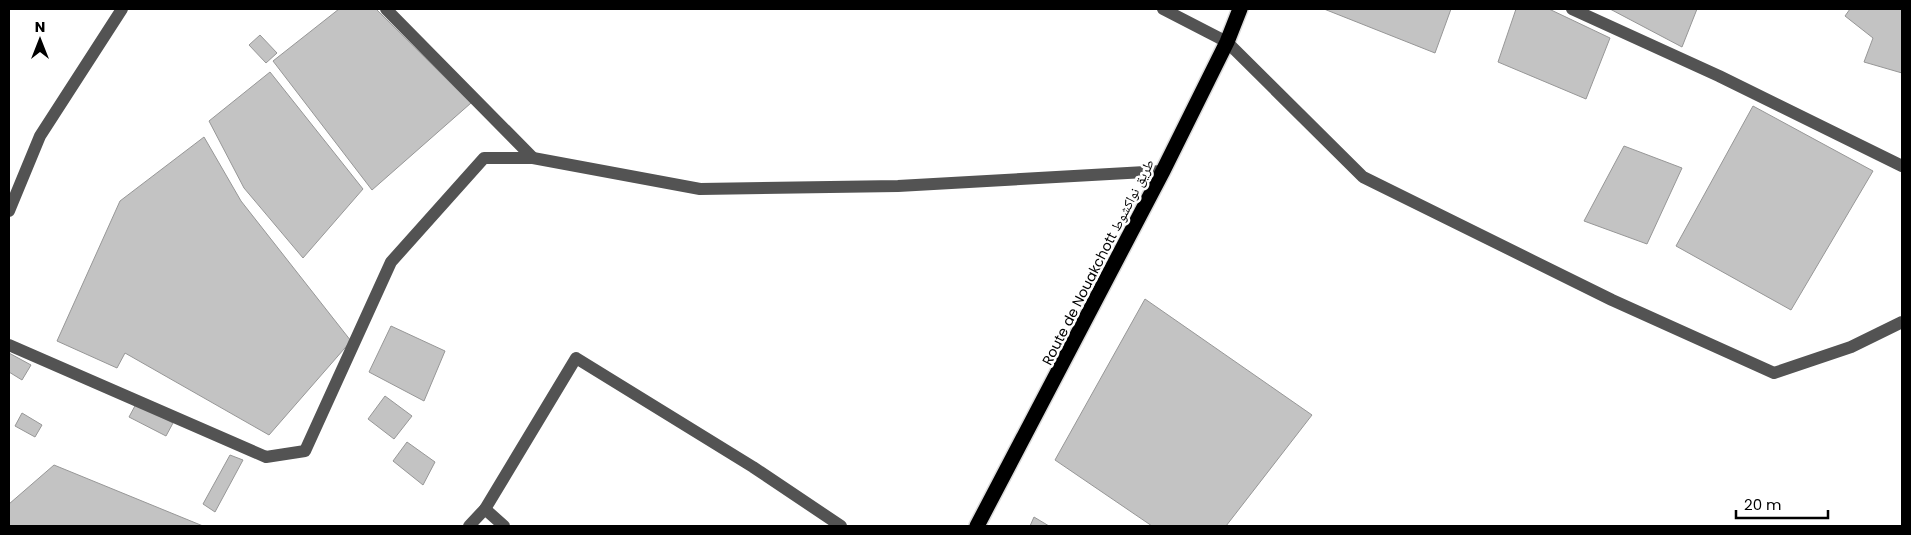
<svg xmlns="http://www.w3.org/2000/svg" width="1911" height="535" viewBox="0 0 1911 535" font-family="Poppins,'Noto Naskh Arabic',sans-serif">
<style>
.building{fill:#c3c3c3;stroke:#979797}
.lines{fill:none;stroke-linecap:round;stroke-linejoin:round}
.highway-casing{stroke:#dbdbdb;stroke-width:18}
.minor{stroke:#535353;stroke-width:12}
.highway{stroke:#000;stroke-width:15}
.labels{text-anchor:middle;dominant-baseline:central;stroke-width:5;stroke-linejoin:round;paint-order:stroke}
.street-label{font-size:14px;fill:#000;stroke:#fff}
</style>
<rect width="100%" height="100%" fill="#fff"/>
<g class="building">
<path d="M339,9H376L471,103L372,190L273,61Z"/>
<path d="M1324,9H1451L1435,53Z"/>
<path d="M1516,9H1549L1610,38L1586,99L1498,62Z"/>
<path d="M1610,9H1697L1682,47Z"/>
<path d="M1850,9H1902V73L1864,62L1873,38L1845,16Z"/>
<path d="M260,35L277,53L266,63L249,45Z"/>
<path d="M270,72L363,189L303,258L244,188L209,121Z"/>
<path d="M1753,106L1873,171L1791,310L1676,246Z"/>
<path d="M204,137L241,201L351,341L269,435L125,353L117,368L57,341L120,201Z"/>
<path d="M1624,146L1682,168L1647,244L1584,221Z"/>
<path d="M1145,299L1312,415L1226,526H1152L1055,460Z"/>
<path d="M391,326L445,351L424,401L369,372Z"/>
<path d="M9,353L31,365L22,380L9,372Z"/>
<path d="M385,396L412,416L394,439L368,419Z"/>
<path d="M136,404L173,423L166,436L129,417Z"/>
<path d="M22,413L42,425L35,437L15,426Z"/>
<path d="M407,442L435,462L423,485L393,461Z"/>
<path d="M230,455L243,460L215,512L203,504Z"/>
<path d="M54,465L203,526H9V504Z"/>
<path d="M1034,517L1049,526H1030Z"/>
</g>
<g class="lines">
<g class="highway-casing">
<path id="highway" d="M977,526L1163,171L1227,42L1240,9"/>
</g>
<g class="minor">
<path d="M386,9L533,158"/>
<path d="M1163,9L1227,42L1363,177L1612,300L1774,373L1851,347L1902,322"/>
<path d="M1572,9L1719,76L1902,166"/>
<path d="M9,211L40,136L122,9"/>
<path d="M9,345L266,457L305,451L391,262L484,158H533L700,189L898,186L1163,171"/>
<path d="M485,509L576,358L753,467L841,526"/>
<path d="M469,526L485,509L504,526"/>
</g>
<use href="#highway" class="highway"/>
</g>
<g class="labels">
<g class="street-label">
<text transform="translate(1098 262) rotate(-63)">Route de Nouakchott طريق نواكشوط</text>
</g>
</g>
<rect width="1911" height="535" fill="none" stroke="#000000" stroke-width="20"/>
<g transform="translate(40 40)" stroke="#ffffff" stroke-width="4" paint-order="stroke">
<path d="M0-4L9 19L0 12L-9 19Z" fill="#000000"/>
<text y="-8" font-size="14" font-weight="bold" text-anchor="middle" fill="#000000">N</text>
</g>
<path d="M1736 510v8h92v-8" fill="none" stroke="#000000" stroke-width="2.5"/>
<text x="1744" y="510" font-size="15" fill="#000000" stroke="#ffffff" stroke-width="4" paint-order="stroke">20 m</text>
</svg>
